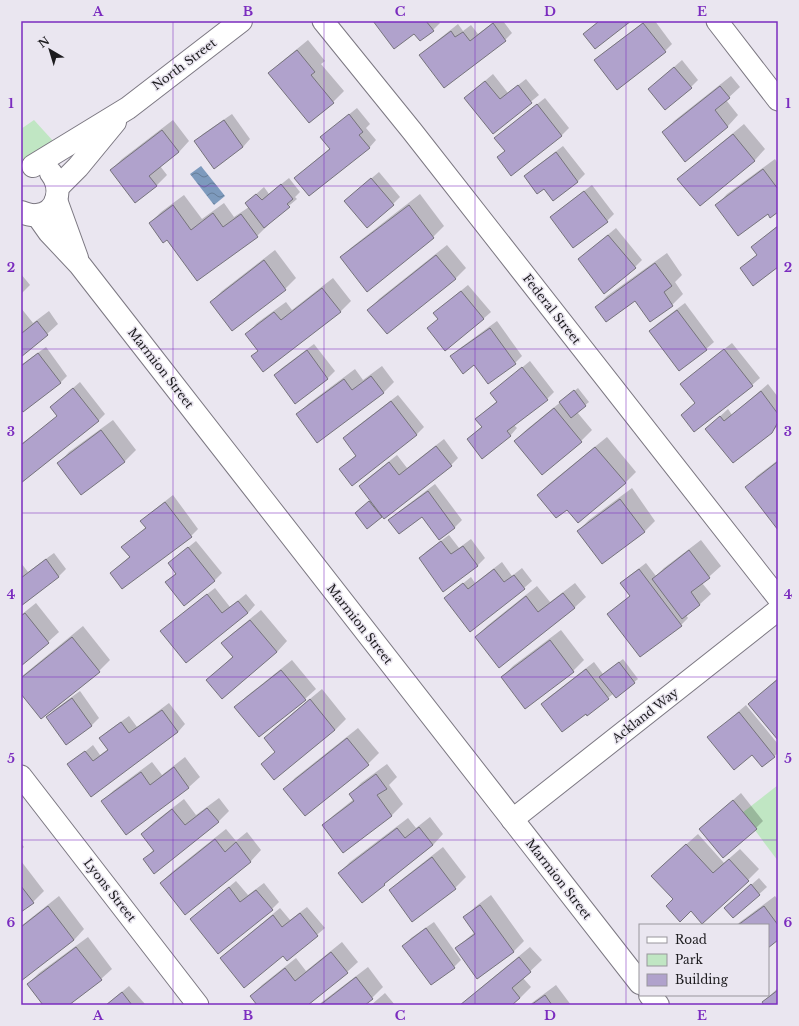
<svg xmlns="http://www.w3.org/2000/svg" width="799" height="1026" viewBox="0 0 799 1026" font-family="'Libre Baskerville',serif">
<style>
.green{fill:#c0e6c3}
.water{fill:url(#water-waves)}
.shadow{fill:#0003}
.building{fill:#b0a2cc;stroke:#76737c}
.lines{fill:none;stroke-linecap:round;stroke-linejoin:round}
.street-casing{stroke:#7c7882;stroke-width:23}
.secondary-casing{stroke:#7c7882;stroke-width:24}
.street{stroke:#fff;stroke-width:21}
.secondary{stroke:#fff;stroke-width:22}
.grid{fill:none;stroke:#7b2cbf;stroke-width:1;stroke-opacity:0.55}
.labels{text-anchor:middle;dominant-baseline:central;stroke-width:3;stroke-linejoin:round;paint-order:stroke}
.street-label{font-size:12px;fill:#1d1c1f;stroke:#eae6f0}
.neatline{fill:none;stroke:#7b2cbf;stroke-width:1.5}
.grid-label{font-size:13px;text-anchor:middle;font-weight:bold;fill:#7b2cbf}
</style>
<defs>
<pattern id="water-waves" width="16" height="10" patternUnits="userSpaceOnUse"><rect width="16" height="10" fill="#7d9abd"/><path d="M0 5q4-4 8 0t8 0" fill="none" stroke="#667d99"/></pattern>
</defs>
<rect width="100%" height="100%" fill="#eae6f0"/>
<g class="green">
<path d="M34,120L54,142L21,167V129Z"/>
<path d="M778,785V861L742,813Z"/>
</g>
<path class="water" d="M201,166L225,196L214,205L190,174Z"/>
<g class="shadow">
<path d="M374,21H439L440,23L433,30L414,32Z"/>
<path d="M495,21H503L512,33L505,40L421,55L428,48L458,24L463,31L471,25L478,34Z"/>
<path d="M645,21H655L672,44L665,51L603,53Z"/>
<path d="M308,40L325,61L321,64L344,91L333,102L269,74L280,63Z"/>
<path d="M682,60L698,80L691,87L649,89Z"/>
<path d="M493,74L508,93L526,79L539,95L493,133L465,98Z"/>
<path d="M731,76L740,87L726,100L738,115L728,126L685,160L663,132L674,121Z"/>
<path d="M545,98L569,128L562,135L512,174L506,150L503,131Z"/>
<path d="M357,108L370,124L366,128L376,140L369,148L295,178L330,148L321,137Z"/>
<path d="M232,114L250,139L243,147L214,167L196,142L203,134Z"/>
<path d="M173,120L189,141L179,152L160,166L167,175L156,186L111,170L122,159Z"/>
<path d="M744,124L765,149L755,160L700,205L679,179L690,169Z"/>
<path d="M563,146L585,174L578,181L553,199L544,188L525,176L533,169Z"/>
<path d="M775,159L778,164V211L768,213L717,205L727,194Z"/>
<path d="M379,172L400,197L393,204L353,194Z"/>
<path d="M289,178L300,192L295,197L297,199L267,224L268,225L257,236L167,238L150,223L161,212L184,195L202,219L224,203L234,217L249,207L246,203L264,187L269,194Z"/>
<path d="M592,185L614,214L607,221L551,217L559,210Z"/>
<path d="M420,194L444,226L433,237L341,257L352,247Z"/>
<path d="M778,225V265L741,268L758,254L753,247Z"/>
<path d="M616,228L642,260L635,267L587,252Z"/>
<path d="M447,245L466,268L455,279L369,310L379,299Z"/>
<path d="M275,250L296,278L285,289L232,330L211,302L222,291Z"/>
<path d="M667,253L682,275L675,282L683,294L672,305L650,321L635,300L596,307L607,296Z"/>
<path d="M21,274L30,285L21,294Z"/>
<path d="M333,278L351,301L340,312L253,356L259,350L247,334L257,323L286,302L292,310Z"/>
<path d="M468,285L491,312L483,319H439L442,306Z"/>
<path d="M685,303L714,342L706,349L679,369L650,332L657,324Z"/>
<path d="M21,308L33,323L49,311L58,324L47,334L21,355Z"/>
<path d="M497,321L522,356L515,363L474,364L452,356L459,349Z"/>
<path d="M732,343L760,378L752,385L694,431L682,415L696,403L681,384L689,377Z"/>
<path d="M314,344L335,371L328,378L296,402L275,375L282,368Z"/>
<path d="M46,347L67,376L60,383L21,408V365Z"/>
<path d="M530,361L554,392L547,399L514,425L517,428L510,436L468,439L482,426L476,419L497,401L491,393Z"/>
<path d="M382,366L394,382L383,393L298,415L308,404L355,369L363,380Z"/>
<path d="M80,382L105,414L98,421L21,482V444L58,416L51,407Z"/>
<path d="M768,384L778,397V426L771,432L714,422L728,409L732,415Z"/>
<path d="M578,388L589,402L577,412L592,430L581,441H515L526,430Z"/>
<path d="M398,395L424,427L417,434L352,484L340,469L356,455L344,438L351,431Z"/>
<path d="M113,420L136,450L125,461L81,494L59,463L69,452Z"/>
<path d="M607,437L636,472L625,483L567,508L538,495L549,484Z"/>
<path d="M444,439L458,458L451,465L381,517L359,510L371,500L360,486L367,479L397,455L407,468Z"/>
<path d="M778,460V528L747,487L757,476Z"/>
<path d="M435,484L462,520L455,527L439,539L422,515L390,520L397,513Z"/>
<path d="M632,488L655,521L644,532L578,531L589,520Z"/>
<path d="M173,495L198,529L191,536L111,573L130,556L123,547L146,527L142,521L149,514Z"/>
<path d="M449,535L459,548L471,539L485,558L478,565L443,591L420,558L427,551Z"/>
<path d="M701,540L721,566L702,583L711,594L700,604L686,615L688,618L681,625L608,614L631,595L622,583L629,576L646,563L656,576L664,568Z"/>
<path d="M196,541L222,573L214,581L166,582L176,573L169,563Z"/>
<path d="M54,553L66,569L59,576L21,604V563L28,572Z"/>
<path d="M502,562L512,576L522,568L532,581L524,588L470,630L445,598L471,577L475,583Z"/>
<path d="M575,583L586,597L575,607L499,667L476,637L487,626L537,586L550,602Z"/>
<path d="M215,588L230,607L246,594L255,605L248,613L169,624Z"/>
<path d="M36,603L59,632L48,642L21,664V615Z"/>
<path d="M261,610L287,641L277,652L208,680L233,656L223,643L233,633Z"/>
<path d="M83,626L110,660L99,671L41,718L21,692V677Z"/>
<path d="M561,630L584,660L573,671L502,677L513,666Z"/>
<path d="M623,659L638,679L616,697L613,694L587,714L586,712L542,704L549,697L594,662L603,674Z"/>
<path d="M292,660L316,689L305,699L236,707L247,696Z"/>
<path d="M778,678V739L749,704Z"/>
<path d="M322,689L346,719L335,730L274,779L262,764L276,751L265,738L276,727Z"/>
<path d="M80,691L99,718L92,725L66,743L47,717L54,710Z"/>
<path d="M169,703L185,724L178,732L91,796L69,765L93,745L100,755L108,749L100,738L108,731L129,716L137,727Z"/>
<path d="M746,705L778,744V753L763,766L753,754L709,737Z"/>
<path d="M358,728L379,753L368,764L284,789L295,778Z"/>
<path d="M185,757L200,777L189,787L126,834L103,801L113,791L152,762L162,775Z"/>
<path d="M387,764L397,777L389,785L403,804L392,815L343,851L324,825L334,815L354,799L350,794L361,783Z"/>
<path d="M741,793L763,821L756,828L700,829Z"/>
<path d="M219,798L229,811L218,822L144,860L154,849L142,834L153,823L184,799L196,815Z"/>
<path d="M430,817L443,834L433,845L362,901L339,873L350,862L408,818L416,828Z"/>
<path d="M226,829L236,841L247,832L261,850L251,861L186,913L161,883L172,872Z"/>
<path d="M698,834L724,863L740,849L759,869L748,880L691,910L674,899L663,865Z"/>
<path d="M21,843L24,847L21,850Z"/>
<path d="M443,847L466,877L455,888L412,920L390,890L401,880Z"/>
<path d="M21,861L44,891L33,902L21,911Z"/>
<path d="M759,878L767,887L733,917L725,908Z"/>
<path d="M236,881L248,895L264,883L279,902L272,909L191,919Z"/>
<path d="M491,895L524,941L513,952L456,948L475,932L465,917L475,907Z"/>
<path d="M59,896L84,929L74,940L21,980V926Z"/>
<path d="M775,896L778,900V939L768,946V925H736Z"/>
<path d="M307,907L325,928L287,960L283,955L221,958L280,908L290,920Z"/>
<path d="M434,922L461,960L454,967L404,946L411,938Z"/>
<path d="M88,937L112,969L101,979L67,1005H44L28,984L39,973Z"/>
<path d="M342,942L358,962L347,972L306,1005H258L251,996L262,985L296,958L306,971Z"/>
<path d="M530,947L542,960L523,978L531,987L520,998L511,1005H460Z"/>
<path d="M368,967L383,987L372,998L364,1005H318Z"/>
<path d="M556,985L571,1005H529Z"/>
<path d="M129,986L145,1004L144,1005H106Z"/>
<path d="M778,988V1005H765L763,1002Z"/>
<path d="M385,993L395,1005H371Z"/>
</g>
<g class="building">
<path d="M373,21H426L434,31L420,41L414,34L394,49Z"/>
<path d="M597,21H631L595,49L583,34L598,22Z"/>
<path d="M493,23L506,41L444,88L419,55L451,31L455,37L463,32L470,41Z"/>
<path d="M643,23L666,52L617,90L594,60Z"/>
<path d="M297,50L315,72L311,75L334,103L309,123L268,73Z"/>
<path d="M674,67L692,88L665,110L648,89Z"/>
<path d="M485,81L500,99L518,85L532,103L493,134L464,98Z"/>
<path d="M720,86L730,98L715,110L728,127L685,162L662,132Z"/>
<path d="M537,104L562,136L511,176L497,157L505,151L494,138Z"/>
<path d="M349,114L363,132L359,135L370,148L309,196L294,178L330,149L320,137Z"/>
<path d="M224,120L243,147L214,169L194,141Z"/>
<path d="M162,130L179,152L149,176L157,186L135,203L110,170Z"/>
<path d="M733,134L755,161L700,206L677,179Z"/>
<path d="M556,152L578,182L553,201L544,189L537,194L524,176Z"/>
<path d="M763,169L778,189V212L770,218L768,214L738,236L715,205Z"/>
<path d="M371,178L394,205L367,228L344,201Z"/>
<path d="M281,184L293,199L287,204L290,207L264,228L245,203L256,194L262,200Z"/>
<path d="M584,191L608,222L573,248L550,217Z"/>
<path d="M173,205L191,230L213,213L223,227L241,214L258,237L197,281L167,240L163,243L149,223Z"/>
<path d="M409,205L434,238L367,292L340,257Z"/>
<path d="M778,226V267L753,286L740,268L757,255L751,247Z"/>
<path d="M608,235L636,268L604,294L578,259Z"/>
<path d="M436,255L456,279L387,334L367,310Z"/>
<path d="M264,260L286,290L232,331L210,302Z"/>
<path d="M655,263L672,286L664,292L673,306L650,322L635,301L606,322L595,307Z"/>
<path d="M322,288L341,312L263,372L251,356L258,351L245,334L274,312L281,320Z"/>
<path d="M461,291L484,319L445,351L427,328L438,319L433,313Z"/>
<path d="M677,310L707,350L679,371L649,331Z"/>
<path d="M37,321L48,335L21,357V332L22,333Z"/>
<path d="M490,328L516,364L488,384L474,365L463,374L450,356Z"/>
<path d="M724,349L753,386L694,432L681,415L695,403L680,384Z"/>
<path d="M307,350L328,379L295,404L274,375Z"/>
<path d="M38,353L61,383L23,412L21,409V366Z"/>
<path d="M522,367L548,400L507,431L511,436L482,459L467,439L482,427L475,419L497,402L490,393Z"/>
<path d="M371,376L384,393L317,443L296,414L344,379L352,390Z"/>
<path d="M73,388L99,421L21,483V445L57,416L50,407Z"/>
<path d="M574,390L586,406L571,418L559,402Z"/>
<path d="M761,391L778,414V422L772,433L733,463L705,429L720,416L724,421Z"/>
<path d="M391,401L417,435L352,486L339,469L356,456L343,438Z"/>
<path d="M554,408L582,442L542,475L514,441Z"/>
<path d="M101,430L125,462L81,495L57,463Z"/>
<path d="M436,446L452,466L384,519L359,486L389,462L399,475Z"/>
<path d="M595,447L626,483L578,523L567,510L556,518L537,495Z"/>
<path d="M777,462L778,463V530L745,487Z"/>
<path d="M428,491L455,528L439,540L422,517L399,534L388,520Z"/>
<path d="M620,499L645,532L602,564L577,531Z"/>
<path d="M369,501L382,517L367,529L355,513Z"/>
<path d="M165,502L192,537L122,589L110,573L130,557L121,547L146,528L140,521Z"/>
<path d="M441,541L451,554L463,546L478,566L443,592L419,558Z"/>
<path d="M188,547L215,581L184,606L165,582L176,574L168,563Z"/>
<path d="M689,550L710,578L691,592L700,605L682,619L652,579Z"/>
<path d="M46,559L59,577L21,606V578Z"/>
<path d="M494,569L504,582L514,575L525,589L470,632L444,598L463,583L468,589Z"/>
<path d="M639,569L682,626L640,657L607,614L630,596L620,583Z"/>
<path d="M563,593L575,608L499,668L475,637L526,596L538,612Z"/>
<path d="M207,594L222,613L238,601L248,613L186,663L160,631Z"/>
<path d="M25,613L49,643L21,666V616Z"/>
<path d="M250,620L277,652L222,699L206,680L233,657L221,643Z"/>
<path d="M72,637L100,672L41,719L21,694V678Z"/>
<path d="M550,640L574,672L525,709L501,677Z"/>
<path d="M619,662L635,683L616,698L599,677Z"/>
<path d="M586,669L609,699L587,716L586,714L562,732L541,704Z"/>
<path d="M281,670L306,700L259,737L234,707Z"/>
<path d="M778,679V740L748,704Z"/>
<path d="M72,698L92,726L66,745L46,717Z"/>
<path d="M310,699L335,730L274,780L261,764L275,752L264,738Z"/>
<path d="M162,710L178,732L91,797L67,764L85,751L93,761L108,750L99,738L121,722L129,733Z"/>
<path d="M739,712L775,757L762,767L752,755L734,770L707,737Z"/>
<path d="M347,738L369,765L305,816L283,789Z"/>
<path d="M174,767L189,788L126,835L101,801L141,772L150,785Z"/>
<path d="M376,774L387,789L377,795L392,816L343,853L322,825L354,801L349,794Z"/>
<path d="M733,800L757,829L723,858L699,829Z"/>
<path d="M207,808L219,822L154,874L143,859L154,851L141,834L172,809L185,825Z"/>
<path d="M419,827L433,845L384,884L385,885L362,903L338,873L397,828L405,838Z"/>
<path d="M215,839L225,852L236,842L251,862L185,915L160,883Z"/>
<path d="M686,844L713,873L729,859L749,881L702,924L691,911L680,922L666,906L673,899L651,876Z"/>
<path d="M432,857L456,889L412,922L389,890Z"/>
<path d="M751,884L760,895L733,918L724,908Z"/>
<path d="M21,886L34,903L21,912Z"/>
<path d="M229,887L240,902L256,890L273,910L218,954L190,919Z"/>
<path d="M480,905L514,952L477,979L455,948L475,934L463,917Z"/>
<path d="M48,906L74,940L21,981V927Z"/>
<path d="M764,906L778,925V940L768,948V925H738Z"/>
<path d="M300,913L318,936L287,961L283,956L244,988L220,958L273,915L282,927Z"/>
<path d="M426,928L455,968L431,985L402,946Z"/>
<path d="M76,947L102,980L69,1005H43L27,984Z"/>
<path d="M331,952L348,973L308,1005H257L250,996L285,968L295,981Z"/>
<path d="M519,957L531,972L512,988L520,998L512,1005H460Z"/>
<path d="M356,977L373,999L365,1005H320Z"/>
<path d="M778,990V1005H764L762,1002Z"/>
<path d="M122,992L132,1005H106Z"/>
<path d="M545,995L552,1005H531Z"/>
</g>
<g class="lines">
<g class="street-casing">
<g id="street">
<path d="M323,21L412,131L778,598"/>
<path d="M717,21L778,100"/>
<path d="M21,776L198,1005"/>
<path d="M512,820L778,610"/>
</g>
</g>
<g class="secondary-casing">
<g id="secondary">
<path d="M33,166L128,108L241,21"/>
<path d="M58,187L78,167L115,122"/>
<path d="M56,200L77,258"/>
<path d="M21,212C26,214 31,216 37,215C58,213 63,188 51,173"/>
<path d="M37,215L49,232L80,265L140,342L640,983"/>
<path d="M650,995L658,1005"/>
</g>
</g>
<use href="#street" class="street"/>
<use href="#secondary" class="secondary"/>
</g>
<path class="grid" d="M173,21V1005M324,21V1005M475,21V1005M626,21V1005M21,186H778M21,349H778M21,513H778M21,677H778M21,840H778"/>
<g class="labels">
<g class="street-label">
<text transform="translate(184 64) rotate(-37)">North Street</text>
<text transform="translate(552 309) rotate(52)">Federal Street</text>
<text transform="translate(161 368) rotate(52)">Marmion Street</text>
<text transform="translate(360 624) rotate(52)">Marmion Street</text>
<text transform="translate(645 715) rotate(-38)">Ackland Way</text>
<text transform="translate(559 879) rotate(52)">Marmion Street</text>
<text transform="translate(110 890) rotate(52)">Lyons Street</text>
</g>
</g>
<rect width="799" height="1026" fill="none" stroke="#eae6f0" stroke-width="44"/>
<rect x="639" y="924" width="130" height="72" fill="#eae6f0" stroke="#98959c"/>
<rect x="647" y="937" width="20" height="6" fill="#ffffff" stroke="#98959c"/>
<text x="675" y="944" font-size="12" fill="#1d1c1f">Road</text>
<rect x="647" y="954" width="20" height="12" fill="#c0e6c3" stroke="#98959c"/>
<text x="675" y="964" font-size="12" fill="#1d1c1f">Park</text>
<rect x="647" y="974" width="20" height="12" fill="#b0a2cc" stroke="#98959c"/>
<text x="675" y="984" font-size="12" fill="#1d1c1f">Building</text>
<g transform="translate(50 50) rotate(322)" stroke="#eae6f0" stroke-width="3" paint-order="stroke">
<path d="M0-3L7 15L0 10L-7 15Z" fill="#1d1c1f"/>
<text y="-6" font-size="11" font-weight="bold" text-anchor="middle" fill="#1d1c1f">N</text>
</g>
<rect x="22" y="22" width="755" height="982" class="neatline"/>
<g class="grid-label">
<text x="98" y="16">A</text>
<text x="248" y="16">B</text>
<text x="400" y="16">C</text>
<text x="550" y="16">D</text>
<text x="702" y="16">E</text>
<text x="11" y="108">1</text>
<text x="788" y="108">1</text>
<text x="11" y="272">2</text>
<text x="788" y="272">2</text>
<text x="11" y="436">3</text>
<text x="788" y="436">3</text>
<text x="11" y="599">4</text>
<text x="788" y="599">4</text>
<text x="11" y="763">5</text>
<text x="788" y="763">5</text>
<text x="11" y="927">6</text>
<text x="788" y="927">6</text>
<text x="98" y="1020">A</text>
<text x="248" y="1020">B</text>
<text x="400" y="1020">C</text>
<text x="550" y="1020">D</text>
<text x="702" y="1020">E</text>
</g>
</svg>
